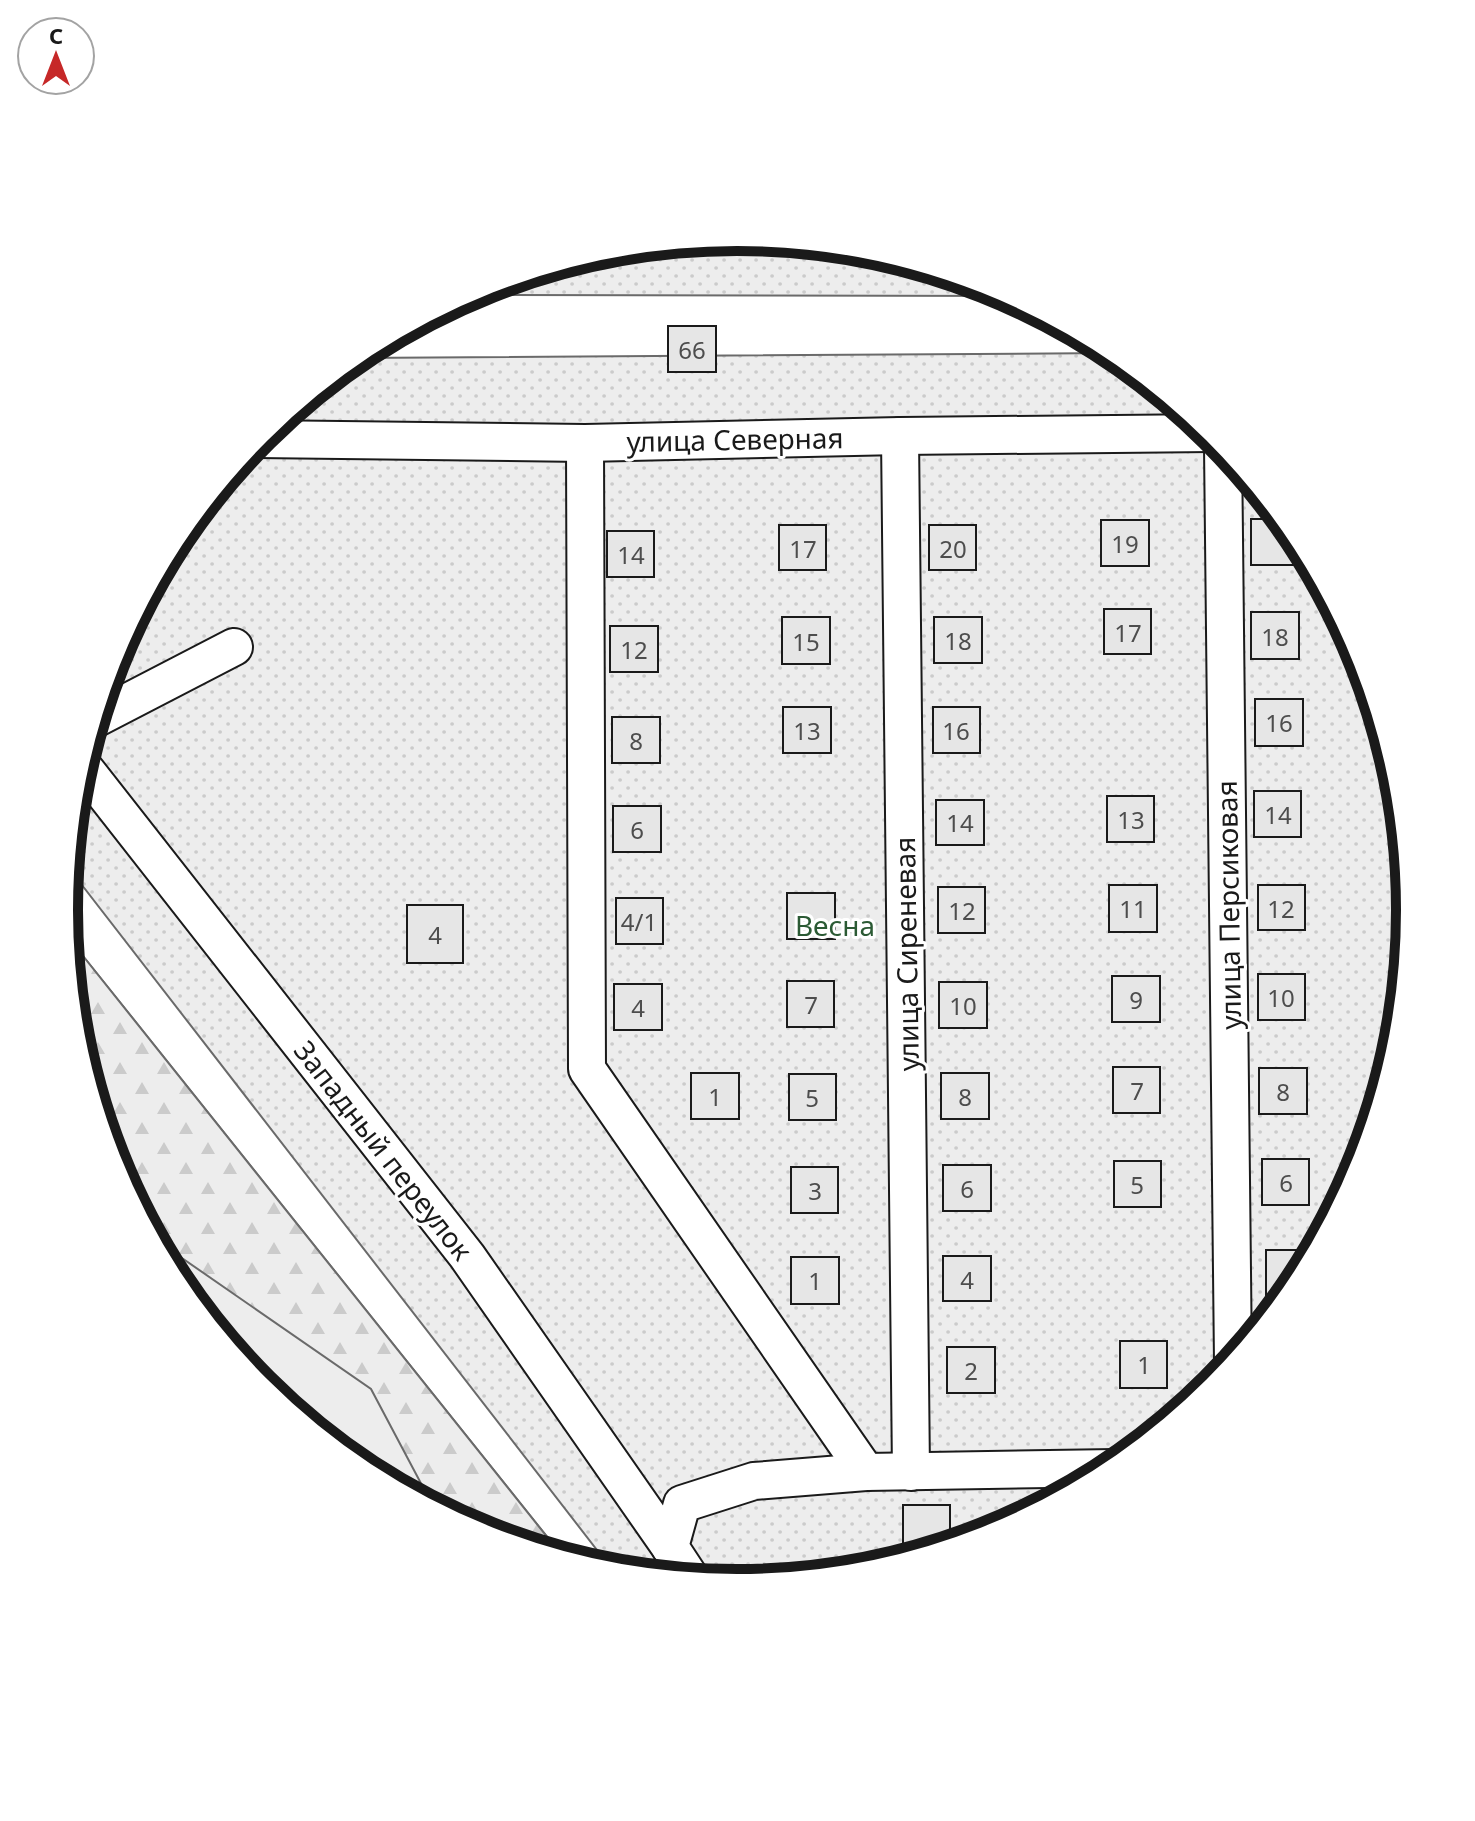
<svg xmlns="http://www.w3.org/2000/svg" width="1475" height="1821" viewBox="0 0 1475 1821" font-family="'Noto Sans',sans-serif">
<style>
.built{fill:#ededed;stroke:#6a6a6a;stroke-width:2}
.forest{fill:url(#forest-firs);stroke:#6a6a6a;stroke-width:2}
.garden{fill:url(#garden-dots);stroke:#6a6a6a;stroke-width:2}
.building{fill:#e6e6e6;stroke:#1a1a1a;stroke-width:2}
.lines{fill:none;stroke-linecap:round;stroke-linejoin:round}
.minor-casing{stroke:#1a1a1a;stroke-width:40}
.minor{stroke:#fff;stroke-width:36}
.labels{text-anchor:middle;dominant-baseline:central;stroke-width:6;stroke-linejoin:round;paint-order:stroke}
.number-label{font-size:24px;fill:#4d4d4d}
.street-label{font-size:28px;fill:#1a1a1a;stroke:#fff}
.park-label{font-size:28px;fill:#2b5a34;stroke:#fff}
.rim{fill:none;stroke:#1a1a1a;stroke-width:10}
</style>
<defs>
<pattern id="forest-firs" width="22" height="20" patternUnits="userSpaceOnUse" patternTransform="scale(2)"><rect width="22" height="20" fill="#ededed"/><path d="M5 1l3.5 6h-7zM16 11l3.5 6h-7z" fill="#cbcbcb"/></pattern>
<pattern id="garden-dots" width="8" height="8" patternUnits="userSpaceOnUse" patternTransform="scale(2)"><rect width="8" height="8" fill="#ededed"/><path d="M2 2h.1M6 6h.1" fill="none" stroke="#cbcbcb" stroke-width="1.8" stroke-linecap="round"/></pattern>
</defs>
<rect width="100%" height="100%" fill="#fff"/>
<path class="built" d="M67,936L564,1558L479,1533L363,1470L261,1386L177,1284L115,1168L77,1041Z"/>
<path class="forest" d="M71,941L564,1558L479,1533L434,1508L371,1389L153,1238L115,1168L77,1041L68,955Z"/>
<g class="garden">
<path d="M738,237L869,250L996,288L1010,296L468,295L480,288L607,250Z"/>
<path d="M1115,353L1214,435L1298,537L1360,653L1398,780L1411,911L1398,1042L1360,1169L1297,1285L1213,1387L1111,1471L995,1533L868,1571L737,1584L614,1572L68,867L77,779L115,652L178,536L262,434L354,358Z"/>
</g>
<g class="building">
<rect x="668" y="326" width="48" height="46"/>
<path d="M1251,519H1283L1298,537V565H1251Z"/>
<rect x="1101" y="520" width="48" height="46"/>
<rect x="779" y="525" width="47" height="45"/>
<rect x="929" y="525" width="47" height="45"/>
<rect x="607" y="531" width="47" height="46"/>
<rect x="1104" y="609" width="47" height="45"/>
<rect x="1251" y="612" width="48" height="47"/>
<rect x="782" y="617" width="48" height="47"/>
<rect x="934" y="617" width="48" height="46"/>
<rect x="610" y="626" width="48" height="46"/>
<rect x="1255" y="699" width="48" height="47"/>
<rect x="783" y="707" width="48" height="46"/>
<rect x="933" y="707" width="47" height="46"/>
<rect x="612" y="717" width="48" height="46"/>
<rect x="1254" y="791" width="47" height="46"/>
<rect x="1107" y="796" width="47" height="46"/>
<rect x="936" y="800" width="48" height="45"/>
<rect x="613" y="806" width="48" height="46"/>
<rect x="1109" y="885" width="48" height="47"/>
<rect x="1258" y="885" width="47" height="45"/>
<rect x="938" y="887" width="47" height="46"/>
<rect x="787" y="893" width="48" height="46"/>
<rect x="616" y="898" width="47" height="46"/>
<rect x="407" y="905" width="56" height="58"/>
<rect x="1258" y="974" width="47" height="46"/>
<rect x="1112" y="976" width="48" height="46"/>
<rect x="787" y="981" width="47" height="46"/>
<rect x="939" y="982" width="48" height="46"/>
<rect x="614" y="984" width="48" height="46"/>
<rect x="1113" y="1067" width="47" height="46"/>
<rect x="1259" y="1068" width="48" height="46"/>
<rect x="691" y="1073" width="48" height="46"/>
<rect x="941" y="1073" width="48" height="46"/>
<rect x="789" y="1074" width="47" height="46"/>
<rect x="1262" y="1159" width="47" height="46"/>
<rect x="1114" y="1161" width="47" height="46"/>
<rect x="943" y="1165" width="48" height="46"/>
<rect x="791" y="1167" width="47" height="46"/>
<path d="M1266,1250H1313V1256L1288,1296H1266Z"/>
<rect x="943" y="1256" width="48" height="45"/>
<rect x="791" y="1257" width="48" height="47"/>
<rect x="1120" y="1341" width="47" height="47"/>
<rect x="947" y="1347" width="48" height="46"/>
<path d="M903,1505H950V1546L936,1551H903Z"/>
</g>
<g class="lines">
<g class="minor-casing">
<g id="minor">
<path d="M900,436L911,1472"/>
<path d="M257,439L585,443L900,436L1212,433"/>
<path d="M585,443L587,1069L866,1472"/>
<path d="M1223,446L1233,1363"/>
<path d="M95,719L234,647"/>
<path d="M81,764L467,1256L670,1547"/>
<path d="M691,1579L670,1547L682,1504L754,1481L866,1472L1115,1468"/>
</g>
</g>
<use href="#minor" class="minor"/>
</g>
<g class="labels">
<g class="number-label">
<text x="692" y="349">66</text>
<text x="1125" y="543">19</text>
<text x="803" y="548">17</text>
<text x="953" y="548">20</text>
<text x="631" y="554">14</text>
<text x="1128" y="632">17</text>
<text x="1275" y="636">18</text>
<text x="958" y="640">18</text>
<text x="806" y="641">15</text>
<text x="634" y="649">12</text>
<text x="1279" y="722">16</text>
<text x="807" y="730">13</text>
<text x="956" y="730">16</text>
<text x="636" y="740">8</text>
<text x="1278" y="814">14</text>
<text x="1131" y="819">13</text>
<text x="960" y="822">14</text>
<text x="637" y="829">6</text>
<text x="1133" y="908">11</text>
<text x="1281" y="908">12</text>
<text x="962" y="910">12</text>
<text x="639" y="921">4/1</text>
<text x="435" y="934">4</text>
<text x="1281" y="997">10</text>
<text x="1136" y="999">9</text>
<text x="811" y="1004">7</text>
<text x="963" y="1005">10</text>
<text x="638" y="1007">4</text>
<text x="1137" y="1090">7</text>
<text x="1283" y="1091">8</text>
<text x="715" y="1096">1</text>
<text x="965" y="1096">8</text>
<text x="812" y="1097">5</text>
<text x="1286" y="1182">6</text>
<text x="1137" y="1184">5</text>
<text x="967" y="1188">6</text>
<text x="815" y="1190">3</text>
<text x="967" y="1279">4</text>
<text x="815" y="1280">1</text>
<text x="1144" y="1364">1</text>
<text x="971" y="1370">2</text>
</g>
<g class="street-label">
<text transform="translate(735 439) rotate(-1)">улица Северная</text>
<text transform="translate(1228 905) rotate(-91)">улица Персиковая</text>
<text transform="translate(906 954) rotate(-91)">улица Сиреневая</text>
<text transform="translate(384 1150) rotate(52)">Западный переулок</text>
</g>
<g class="park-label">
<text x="835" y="925">Весна</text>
</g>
</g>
<path d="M0 0H1475V1821H0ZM78 910a659 659 0 1 1 1318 0a659 659 0 1 1-1318 0Z" fill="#fff" fill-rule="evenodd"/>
<path class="rim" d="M78 910a659 659 0 1 1 1318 0a659 659 0 1 1-1318 0Z"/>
<g transform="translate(56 56)"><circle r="38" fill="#ffffff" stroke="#a3a3a3" stroke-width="2"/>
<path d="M0-6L14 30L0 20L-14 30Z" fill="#c62828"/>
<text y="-12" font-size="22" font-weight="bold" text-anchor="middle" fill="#1a1a1a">С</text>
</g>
</svg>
